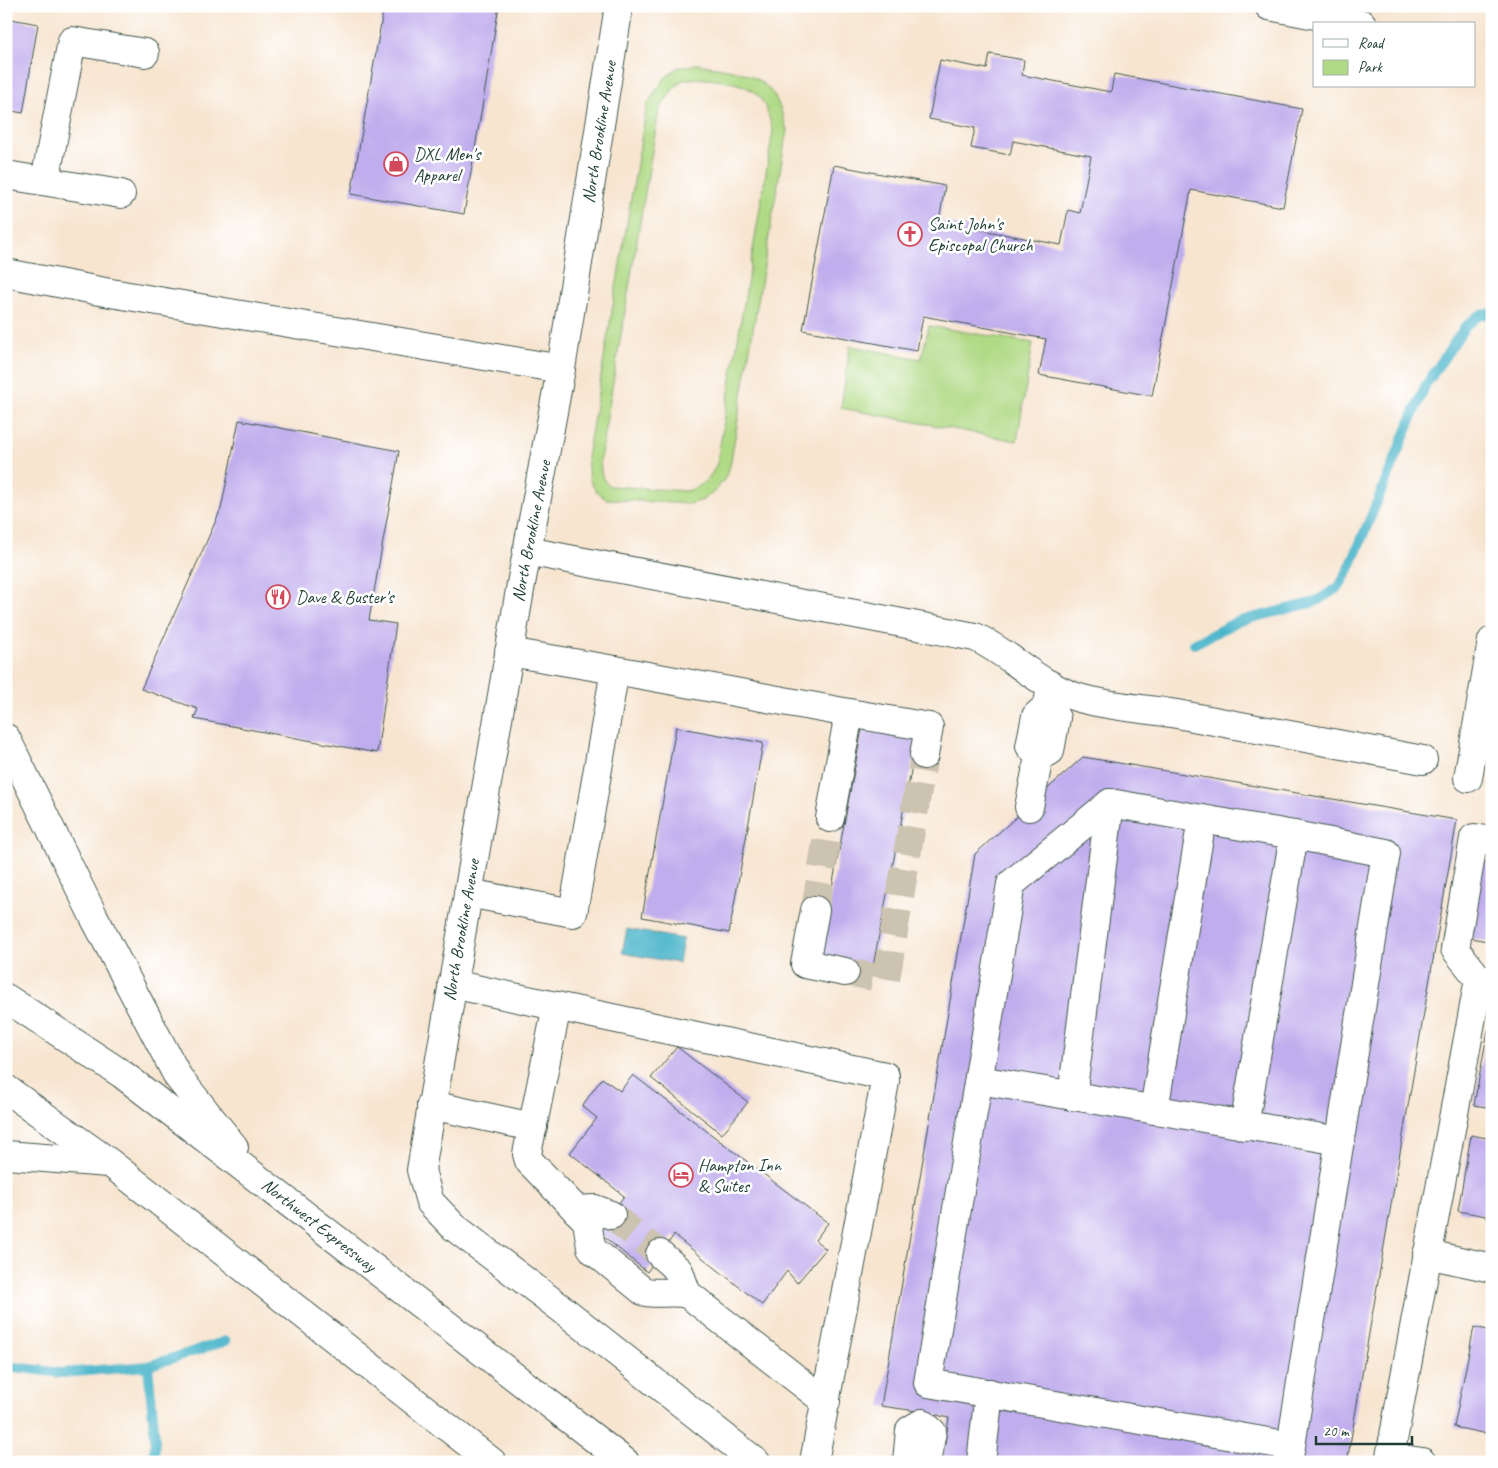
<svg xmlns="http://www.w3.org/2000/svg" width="1498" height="1468" viewBox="0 0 1498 1468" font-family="Caveat,sans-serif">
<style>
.green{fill:#b0da85;stroke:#688c5c;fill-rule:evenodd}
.water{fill:#4cb5ca;stroke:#36797f}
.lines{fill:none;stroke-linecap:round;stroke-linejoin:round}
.stream{stroke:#4cb5ca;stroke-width:10}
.building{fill:#c0aded}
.minor-tunnel{stroke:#ccc3b1;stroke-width:28;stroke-dasharray:28 14;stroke-linecap:butt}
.minor-casing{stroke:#3f564b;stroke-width:30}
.highway-casing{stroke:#3f564b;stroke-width:30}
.minor{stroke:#fff;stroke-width:28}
.highway{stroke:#fff;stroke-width:28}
.labels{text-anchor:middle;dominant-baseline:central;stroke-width:5;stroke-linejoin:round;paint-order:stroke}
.street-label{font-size:18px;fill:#1f3d34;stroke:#fff}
.poi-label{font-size:18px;fill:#1f3d34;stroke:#fff;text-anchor:start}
</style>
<rect width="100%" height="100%" fill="#fff"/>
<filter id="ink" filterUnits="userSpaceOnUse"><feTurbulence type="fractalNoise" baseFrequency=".02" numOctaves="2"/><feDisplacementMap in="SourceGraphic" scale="10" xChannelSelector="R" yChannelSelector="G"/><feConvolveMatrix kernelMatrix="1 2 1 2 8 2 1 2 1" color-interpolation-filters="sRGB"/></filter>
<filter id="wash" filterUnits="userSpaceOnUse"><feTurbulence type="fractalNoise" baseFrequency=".0096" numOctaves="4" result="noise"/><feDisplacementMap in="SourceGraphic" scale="20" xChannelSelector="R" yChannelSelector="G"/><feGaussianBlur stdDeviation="1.12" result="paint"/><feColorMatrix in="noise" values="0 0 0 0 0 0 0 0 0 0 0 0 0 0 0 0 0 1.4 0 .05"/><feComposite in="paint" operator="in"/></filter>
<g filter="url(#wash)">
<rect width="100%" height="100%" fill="#f7e5d0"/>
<g class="green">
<path d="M697,64C724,69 754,69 772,93C780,102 783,118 787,130L730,466L725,478L716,490L703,500L689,504L606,499C588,487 589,477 587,458L647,105L664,79L677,68ZM697,78C719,81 749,80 762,101C768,110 770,122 773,131L717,463C711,478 703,486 687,491L610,486C600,480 601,468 600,459L659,110L674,88L683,80Z"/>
<path d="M929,326L1033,343L1017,441L841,408L850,346L921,359Z"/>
</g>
<path class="water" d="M627,929L683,939L679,963L622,953Z"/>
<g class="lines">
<g class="stream">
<path d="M1194,644L1236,622L1315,602L1339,587L1350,567L1425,386L1465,327L1478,316L1492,313"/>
<path d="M6,1366L62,1373L148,1366L226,1341"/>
<path d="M148,1366L155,1438L154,1462"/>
</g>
</g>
<g id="blocks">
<g class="building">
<path d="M384,6H499L464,214L351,194Z"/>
<path d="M6,18L38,24L23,113L6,110Z"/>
<path d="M990,54L1024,60L1022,75L1111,92L1114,74L1302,109L1283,207L1191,190L1152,396L1039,375L1046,339L923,316L917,351L803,330L834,165L945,186L939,222L1061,245L1068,210L1080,213L1091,156L1013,141L1010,155L971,148L975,128L929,119L940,60L987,69Z"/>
<path d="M239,420L399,451L369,620L396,624L377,753L194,719L198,709L141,689L221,509Z"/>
<path d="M863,724L918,735L873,966L819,956Z"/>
<path d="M676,727L763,743L729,933L642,917Z"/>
<path d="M1083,757L1457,820L1347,1462H942L949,1418L924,1412L881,1406L975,854Z"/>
<path d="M1481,861L1492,863V942L1466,937Z"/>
<path d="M1488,1030L1492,1031V1108L1474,1105Z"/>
<path d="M677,1047L748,1102L722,1134L651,1078Z"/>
<path d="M633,1075L828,1223L815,1240L826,1249L797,1283L787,1271L762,1305L674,1235L647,1272L598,1232L624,1196L570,1153L597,1118L582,1106L602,1078L620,1091Z"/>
<path d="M1471,1135L1492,1139V1217L1458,1211Z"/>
<path d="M1474,1327L1492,1331V1435L1454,1427Z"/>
</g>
</g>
</g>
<g filter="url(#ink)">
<use href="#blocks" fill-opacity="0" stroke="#3f564b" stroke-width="1"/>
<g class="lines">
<g class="minor-tunnel">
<path d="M815,910L830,818"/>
<path d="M845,972L886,979L924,755"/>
<path d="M611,1215L660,1254"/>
</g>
<g class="minor-casing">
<g id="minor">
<path d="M619,6L561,369L521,584L421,1170L430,1202L454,1227L562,1309L756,1462"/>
<path d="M1269,6L1362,24"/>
<path d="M6,175L121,194"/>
<path d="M45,181L72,41L145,53"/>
<path d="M6,273L105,292L561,369"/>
<path d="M527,551L975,637C1009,653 1039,685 1076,697C1108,707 1144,708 1177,714C1259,729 1341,744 1423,760"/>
<path d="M615,670L849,713L830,818"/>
<path d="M1048,705L1056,718L1050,751L1039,757L1030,746L1036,716L1048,705L1051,685"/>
<path d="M849,713L929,727L924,755"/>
<path d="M1468,778L1492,641"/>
<path d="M1029,807L1039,757"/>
<path d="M468,893L573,913L615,670L509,652"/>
<path d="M815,910L805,964L845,972"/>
<path d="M1479,979L1455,949L1474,838L1492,841"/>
<path d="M452,984L885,1076V1082L814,1462"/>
<path d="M557,1006L527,1154L529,1161L587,1221L591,1247L594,1251L643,1291C657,1296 675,1289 689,1295L826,1402"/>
<path d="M979,1080L1340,1141"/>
<path d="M1072,1096L1110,803"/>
<path d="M431,1105L533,1127"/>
<path d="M1154,1110L1202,819"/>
<path d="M1244,1126L1294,835"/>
<path d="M576,1210L595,1209L611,1215"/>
<path d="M660,1254L679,1271L687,1294"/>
<path d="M1427,1254L1492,1268"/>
<path d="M1390,1457L1422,1462"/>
<path d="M907,1462L910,1430L922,1423L932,1432L926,1462"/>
<path d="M981,1462L989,1393"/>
<path d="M1288,1462L1291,1446C1322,1248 1354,1050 1386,853L1294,835L1110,803L1011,884L928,1383L1291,1446"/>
<path d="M1389,1462L1479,979L1492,981"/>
</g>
</g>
<g class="highway-casing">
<g id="highway">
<path d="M6,738L94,917L178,1077L234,1147"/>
<path d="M6,998L122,1074L625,1462"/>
<path d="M6,1089L110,1163L492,1462"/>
<path d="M6,1155L108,1163"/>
</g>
</g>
<use href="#minor" class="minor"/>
<use href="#highway" class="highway"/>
</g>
</g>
<defs>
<g id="shop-ring" transform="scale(1.25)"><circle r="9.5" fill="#fff" stroke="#d1495b" stroke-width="1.5"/><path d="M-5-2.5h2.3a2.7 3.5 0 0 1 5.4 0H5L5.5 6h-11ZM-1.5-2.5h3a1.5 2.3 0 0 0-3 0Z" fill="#d1495b"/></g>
<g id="church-ring" transform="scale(1.25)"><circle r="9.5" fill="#fff" stroke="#d1495b" stroke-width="1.5"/><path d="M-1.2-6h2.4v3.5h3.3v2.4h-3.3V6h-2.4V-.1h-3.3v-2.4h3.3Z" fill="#d1495b"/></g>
<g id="restaurant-ring" transform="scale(1.25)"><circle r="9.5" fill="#fff" stroke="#d1495b" stroke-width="1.5"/><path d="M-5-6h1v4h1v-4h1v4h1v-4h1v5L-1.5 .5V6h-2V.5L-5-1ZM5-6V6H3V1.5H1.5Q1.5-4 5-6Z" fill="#d1495b"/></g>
<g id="hotel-ring" transform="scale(1.25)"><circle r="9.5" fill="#fff" stroke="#d1495b" stroke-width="1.5"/><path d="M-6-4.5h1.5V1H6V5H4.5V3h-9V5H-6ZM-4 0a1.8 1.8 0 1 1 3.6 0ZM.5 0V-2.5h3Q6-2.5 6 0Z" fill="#d1495b"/></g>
</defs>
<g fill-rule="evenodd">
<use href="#shop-ring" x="396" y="164"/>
<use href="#church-ring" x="910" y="234"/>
<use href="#restaurant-ring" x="278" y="597"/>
<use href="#hotel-ring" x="681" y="1175"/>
</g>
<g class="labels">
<g class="street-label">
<text transform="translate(599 132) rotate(-81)">North Brookline Avenue</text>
<text transform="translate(531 531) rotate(-79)">North Brookline Avenue</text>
<text transform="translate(461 930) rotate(-80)">North Brookline Avenue</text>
<text transform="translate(319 1225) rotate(38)">Northwest Expressway</text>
</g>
<g class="poi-label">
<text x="414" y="154">DXL Men's<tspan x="414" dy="21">Apparel</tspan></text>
<text x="928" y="224">Saint John's<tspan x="928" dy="21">Episcopal Church</tspan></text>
<text x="296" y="597">Dave &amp; Buster's</text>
<text x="698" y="1165">Hampton Inn<tspan x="698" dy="21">&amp; Suites</tspan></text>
</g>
</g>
<rect width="1498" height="1468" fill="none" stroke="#fff" stroke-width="25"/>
<rect x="1313" y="22" width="162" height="65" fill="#ffffff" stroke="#a5b1ae"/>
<rect x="1323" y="39" width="25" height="8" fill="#ffffff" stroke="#a5b1ae"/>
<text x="1358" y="48" font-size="15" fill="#1f3d34">Road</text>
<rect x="1323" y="60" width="25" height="15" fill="#b0da85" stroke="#a5b1ae"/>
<text x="1358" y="72" font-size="15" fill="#1f3d34">Park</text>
<path d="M1316 1436v8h96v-8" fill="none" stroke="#1f3d34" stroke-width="2.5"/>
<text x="1323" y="1436" font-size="15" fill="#1f3d34" stroke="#ffffff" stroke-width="4" paint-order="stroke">20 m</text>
</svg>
